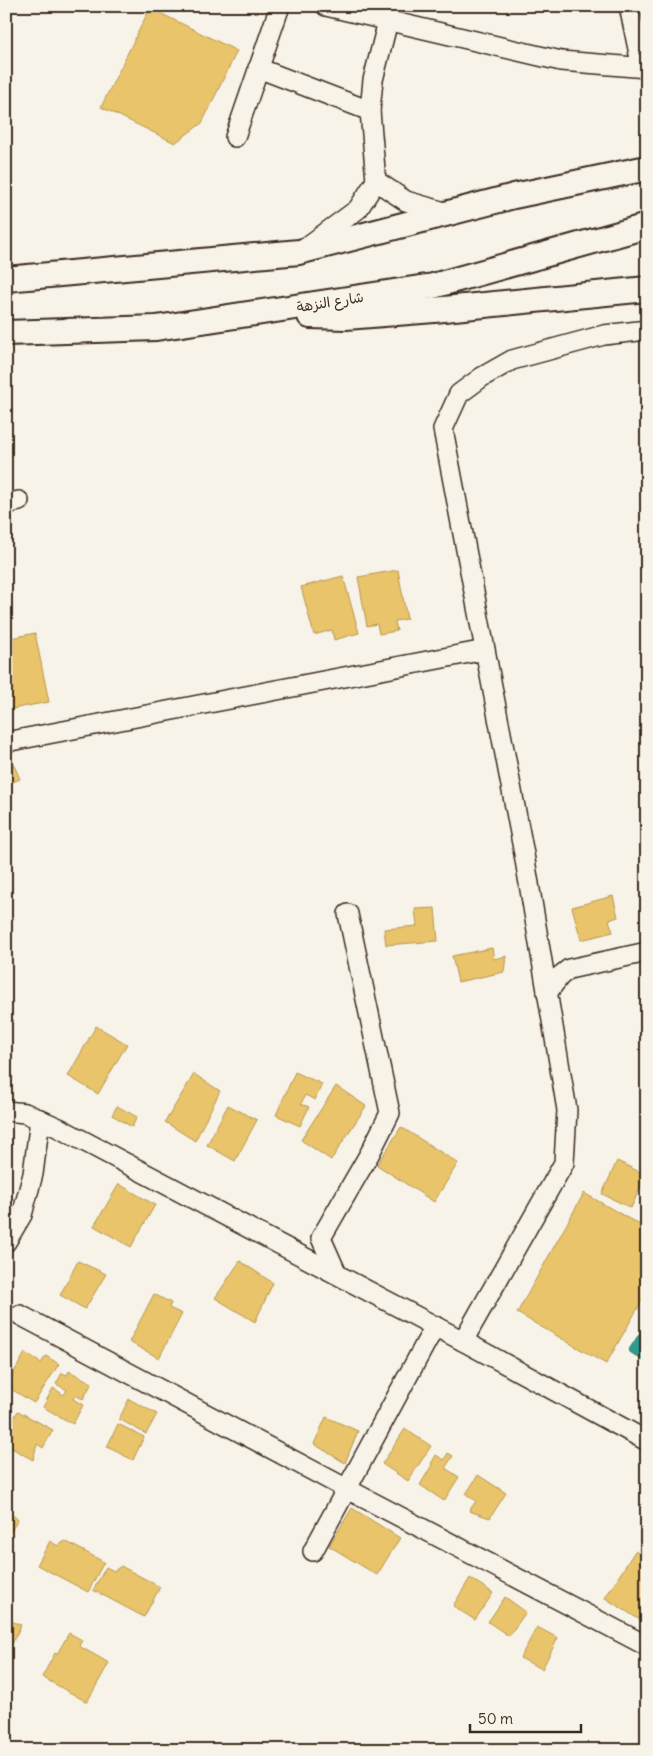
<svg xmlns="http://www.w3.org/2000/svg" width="653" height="1756" viewBox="0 0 653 1756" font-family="Delius,'Playpen Sans Arabic',sans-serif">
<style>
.homes{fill:#e9c46a;stroke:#b59653}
.schools{fill:#2a9d8f;stroke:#2f7a6d}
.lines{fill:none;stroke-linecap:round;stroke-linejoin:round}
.minor-casing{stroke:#3b2a1e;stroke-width:22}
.major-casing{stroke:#3b2a1e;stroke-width:28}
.minor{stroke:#f7f3e8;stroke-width:19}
.major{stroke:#f7f3e8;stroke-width:24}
.labels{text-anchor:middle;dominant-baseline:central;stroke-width:5;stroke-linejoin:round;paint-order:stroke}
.street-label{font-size:14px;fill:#3b2a1e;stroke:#f7f3e8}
</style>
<rect width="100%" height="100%" fill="#f7f3e8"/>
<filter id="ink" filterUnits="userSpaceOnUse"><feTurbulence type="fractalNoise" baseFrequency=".02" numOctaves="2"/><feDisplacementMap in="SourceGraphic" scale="10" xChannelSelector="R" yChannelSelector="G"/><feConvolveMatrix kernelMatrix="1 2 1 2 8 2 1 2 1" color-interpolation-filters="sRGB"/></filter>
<g filter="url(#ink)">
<g class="homes">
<path d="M150,8L237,51L202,123L175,143L101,107Z"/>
<path d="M398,570L407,619L395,621L397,631L379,634L377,624L367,626L358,577Z"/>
<path d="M343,576L359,633L334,640L332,630L314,635L301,587Z"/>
<path d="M35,633L49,702L6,710V639Z"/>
<path d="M13,763L20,779L6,785V764Z"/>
<path d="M613,896L618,917L609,920L613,932L581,940L572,907Z"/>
<path d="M435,908L438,941L386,945L384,929L417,926L415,909Z"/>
<path d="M492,948L494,959L506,956L504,972L458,982L452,956Z"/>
<path d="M6,1020L11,1074H6Z"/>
<path d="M96,1026L127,1044L98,1094L68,1076Z"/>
<path d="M295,1072L322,1084L315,1100L305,1095L301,1104L309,1107L300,1126L276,1115Z"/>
<path d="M194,1074L220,1091L195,1141L165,1122Z"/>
<path d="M336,1086L366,1106L331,1160L301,1140Z"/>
<path d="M228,1105L257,1120L235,1161L207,1145Z"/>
<path d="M117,1106L137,1117L132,1127L112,1115Z"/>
<path d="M401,1127L458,1163L434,1202L377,1165Z"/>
<path d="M617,1161L646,1175L631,1208L602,1194Z"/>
<path d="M119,1184L155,1205L131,1247L94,1226Z"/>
<path d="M584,1193L647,1229V1292L606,1364L517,1313Z"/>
<path d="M78,1261L106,1274L85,1309L60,1295Z"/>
<path d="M240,1261L273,1283L255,1322L215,1298Z"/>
<path d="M154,1294L171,1303L169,1308L182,1314L159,1358L129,1342Z"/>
<path d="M25,1353L41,1363L46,1356L59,1364L34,1403L6,1386Z"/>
<path d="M69,1371L92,1383L83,1399L75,1395L73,1399L83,1405L73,1424L43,1407L53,1388L64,1395L67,1390L56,1384L62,1373L67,1375Z"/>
<path d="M129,1399L157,1414L146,1434L119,1419Z"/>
<path d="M18,1411L53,1430L43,1448L37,1444L33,1460L6,1445V1431Z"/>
<path d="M326,1417L358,1431L345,1463L314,1444Z"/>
<path d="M118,1424L144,1437L133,1460L107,1447Z"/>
<path d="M405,1429L431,1446L408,1481L382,1464Z"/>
<path d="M448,1453L453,1456L445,1468L459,1477L444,1501L420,1485L432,1465L431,1464L436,1455L444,1460Z"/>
<path d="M478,1475L506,1493L490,1518L469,1511L476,1501L466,1494Z"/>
<path d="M352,1508L400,1538L377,1575L329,1546Z"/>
<path d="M6,1511L18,1519L6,1540Z"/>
<path d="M50,1541L58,1546L65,1541L104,1562L88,1592L37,1565Z"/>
<path d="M635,1551L647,1558V1610L640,1620L605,1598Z"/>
<path d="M121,1566L160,1587L144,1617L93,1590L106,1567L114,1571Z"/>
<path d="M470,1578L493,1593L475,1620L453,1606Z"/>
<path d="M505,1597L526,1612L509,1636L488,1622Z"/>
<path d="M6,1619L21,1625L6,1657Z"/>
<path d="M537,1627L558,1638L542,1669L520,1658Z"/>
<path d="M69,1633L82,1640L79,1646L109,1663L87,1702L42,1677L55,1653L57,1654Z"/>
</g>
<path class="schools" d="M647,1322V1363L628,1351Z"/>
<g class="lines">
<g class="minor-casing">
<g id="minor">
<path d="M326,6L561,61L647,68"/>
<path d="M629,6L642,68"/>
<path d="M258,68L370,111"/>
<path d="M235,137L280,6"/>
<path d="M376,181L370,111L373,80L388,21"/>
<path d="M305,248L358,209L376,181L406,201L448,213"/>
<path d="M6,504L19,501"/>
<path d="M6,742L485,650"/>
<path d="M547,993L560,976L569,969L647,952"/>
<path d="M6,1111L25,1113L59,1128L463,1341L647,1441"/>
<path d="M6,1242L22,1215L33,1174L40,1119"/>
<path d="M337,1274L321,1238L370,1153L390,1113L348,914"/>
<path d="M20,1315L347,1489L647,1646"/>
<path d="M463,1341L564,1163L567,1110L524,854L443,429L459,394L482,377L512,360L604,335L647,330"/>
<path d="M313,1551L435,1326"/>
</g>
</g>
<g class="major-casing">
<g id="major">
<path d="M6,279L299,252L514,196L647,168"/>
<path d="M310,316L346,317L434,310L647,289"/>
<path d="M6,333L156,328L433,286L647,226"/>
</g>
</g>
<use href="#minor" class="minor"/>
<use href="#major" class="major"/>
</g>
</g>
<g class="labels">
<g class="street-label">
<text transform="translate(330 302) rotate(-9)">شارع النزهة</text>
</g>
</g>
<rect width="653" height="1756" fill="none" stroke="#f7f3e8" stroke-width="25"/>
<rect x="12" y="12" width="628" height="1731" fill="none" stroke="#3b2a1e" stroke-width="2" filter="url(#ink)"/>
<path d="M470 1724v8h111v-8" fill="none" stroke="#3b2a1e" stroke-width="2.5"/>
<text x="478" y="1724" font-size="15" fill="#3b2a1e" stroke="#f7f3e8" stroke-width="4" paint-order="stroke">50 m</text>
</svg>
